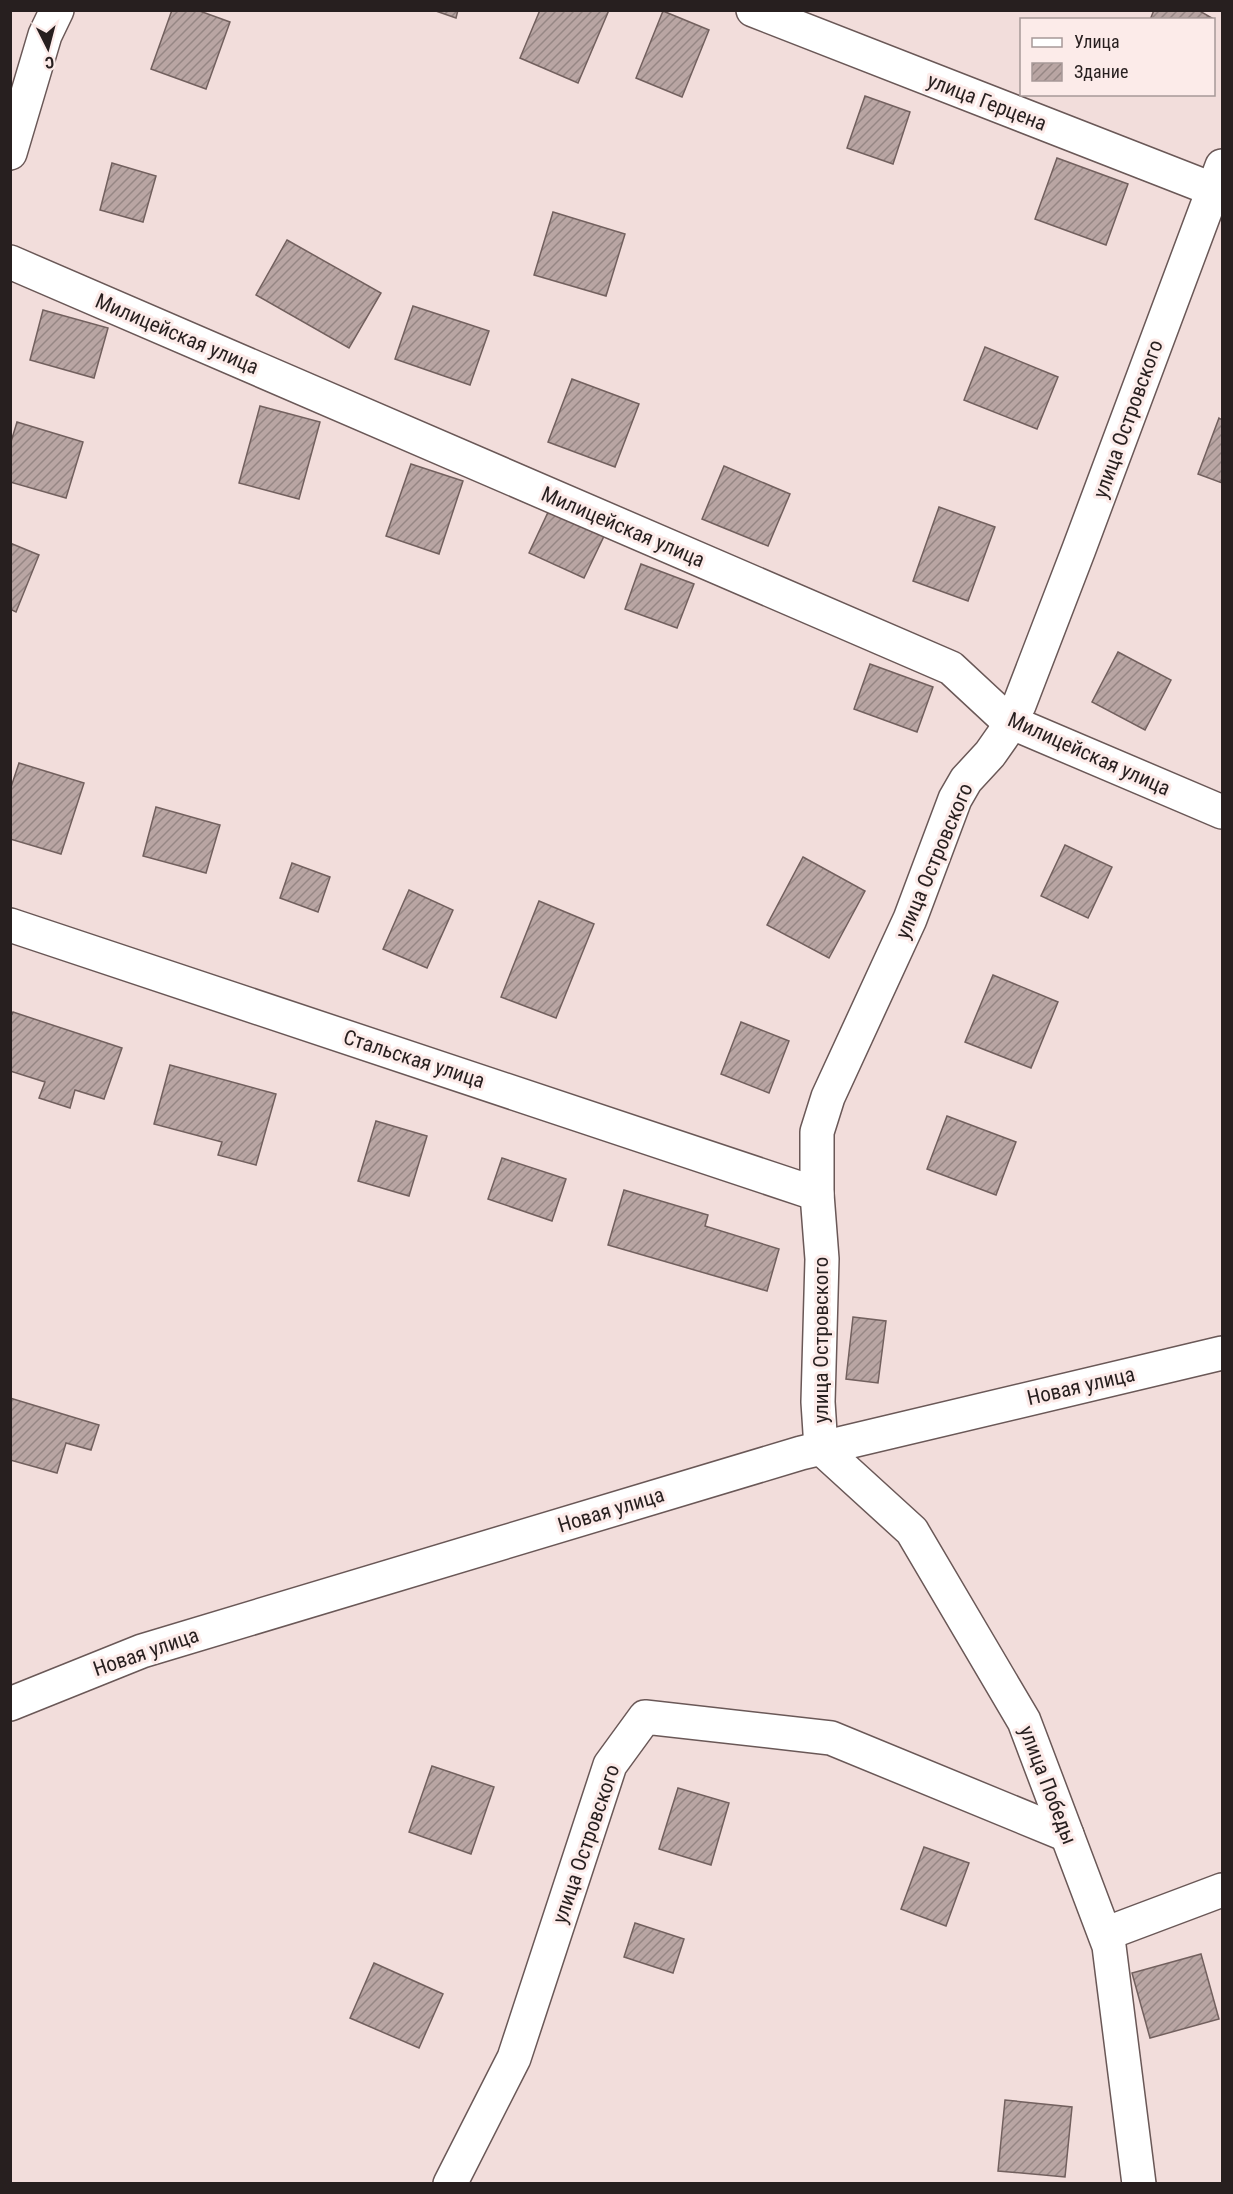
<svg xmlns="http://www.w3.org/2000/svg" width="1233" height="2194" viewBox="0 0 1233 2194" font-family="'Roboto Condensed',sans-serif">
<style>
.building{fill:url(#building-hatch);stroke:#72605e;stroke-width:1.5}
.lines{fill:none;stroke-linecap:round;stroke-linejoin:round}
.minor-casing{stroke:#6a5857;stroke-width:36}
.minor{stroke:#fff;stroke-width:33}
.labels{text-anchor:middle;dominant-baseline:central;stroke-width:6;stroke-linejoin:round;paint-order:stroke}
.street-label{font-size:21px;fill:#271f1f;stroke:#fcebe9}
</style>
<defs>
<pattern id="building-hatch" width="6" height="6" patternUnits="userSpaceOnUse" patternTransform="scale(1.5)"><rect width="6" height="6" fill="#b9a5a3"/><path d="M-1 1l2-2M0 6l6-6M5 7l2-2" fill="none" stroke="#968684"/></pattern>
</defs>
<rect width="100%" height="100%" fill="#f2dddb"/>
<g class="building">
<path d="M172,10H197L230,22L206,89L151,69Z"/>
<path d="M433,10H458L456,18Z"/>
<path d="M540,10H609L578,83L520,58Z"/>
<path d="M1154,10H1198L1212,18L1150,20Z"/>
<path d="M663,11L709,30L682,97L636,78Z"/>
<path d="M865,96L910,112L893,164L847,148Z"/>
<path d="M1057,158L1128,184L1106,245L1035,219Z"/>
<path d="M112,163L156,176L143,222L100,210Z"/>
<path d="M553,212L625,234L606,296L534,275Z"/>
<path d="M287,240L381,293L349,348L256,295Z"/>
<path d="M413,306L489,331L470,385L395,359Z"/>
<path d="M43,310L108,328L94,378L30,360Z"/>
<path d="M985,347L1058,377L1037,429L964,400Z"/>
<path d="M572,379L639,404L615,467L548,442Z"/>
<path d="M260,406L320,422L299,499L239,483Z"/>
<path d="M1219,418L1222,420V483L1198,474Z"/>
<path d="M17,422L83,442L66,498L10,482V445Z"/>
<path d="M411,464L463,481L439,554L386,536Z"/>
<path d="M724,466L790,494L768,546L702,519Z"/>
<path d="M939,507L995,527L968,601L913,581Z"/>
<path d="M550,508L605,534L584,578L529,553Z"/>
<path d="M10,543L39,555L16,612L10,609Z"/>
<path d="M641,564L694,584L677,628L625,609Z"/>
<path d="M1118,652L1171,680L1145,730L1092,702Z"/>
<path d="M870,664L933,687L917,732L854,709Z"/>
<path d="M19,763L84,783L61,854L10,839V790Z"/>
<path d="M156,807L220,825L206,873L143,856Z"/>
<path d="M1065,845L1112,867L1088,918L1041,896Z"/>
<path d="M803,857L865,891L829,958L767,925Z"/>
<path d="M292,863L330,877L318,912L280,898Z"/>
<path d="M409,890L453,910L427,968L383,949Z"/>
<path d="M539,901L594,924L556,1018L501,997Z"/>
<path d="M993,975L1058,1002L1031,1068L965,1042Z"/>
<path d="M13,1012L122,1048L104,1099L75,1090L70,1108L39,1098L45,1082L10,1071V1018Z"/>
<path d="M741,1022L789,1041L769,1093L721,1074Z"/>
<path d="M170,1065L276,1094L256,1165L218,1155L222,1142L154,1124Z"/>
<path d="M947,1116L1016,1142L996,1195L927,1169Z"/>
<path d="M376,1121L427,1136L409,1196L358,1181Z"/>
<path d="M502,1158L566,1179L552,1221L488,1199Z"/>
<path d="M624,1190L708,1215L705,1226L779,1249L767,1291L608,1245Z"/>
<path d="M853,1317L886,1321L878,1383L846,1379Z"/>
<path d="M10,1398L99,1425L91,1450L66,1443L57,1473L10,1460Z"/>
<path d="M432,1766L494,1787L471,1854L409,1832Z"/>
<path d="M678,1788L729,1803L711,1865L659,1849Z"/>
<path d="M924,1847L969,1863L946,1926L901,1909Z"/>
<path d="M635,1923L684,1939L673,1973L624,1957Z"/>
<path d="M1201,1954L1219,2019L1150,2038L1132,1973Z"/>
<path d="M374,1963L443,1994L419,2048L350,2018Z"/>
<path d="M1005,2100L1072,2107L1065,2177L998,2171Z"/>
</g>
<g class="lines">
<g class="minor-casing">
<g id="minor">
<path d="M753,10L1222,193"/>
<path d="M10,153L45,35L57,10"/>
<path d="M10,262L951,668L1008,721L1222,812"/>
<path d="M10,925L817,1194"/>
<path d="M10,1704L142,1651L801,1453L1222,1353"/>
<path d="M1105,1934L1222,1890"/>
<path d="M450,2184L514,2058L610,1765L645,1717L831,1738L1067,1835"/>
<path d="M1139,2184L1109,1946L1024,1721L912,1531L821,1448L818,1402L822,1259L817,1194V1132L828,1097L910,919L955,799L966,780L990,754L1004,734L1008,721L1019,705L1079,549L1222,166"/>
</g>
</g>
<use href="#minor" class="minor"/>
</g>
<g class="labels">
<g class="street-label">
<text transform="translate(987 102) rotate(21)">улица Герцена</text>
<text transform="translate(177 334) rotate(23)">Милицейская улица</text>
<text transform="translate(1128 419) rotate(-70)">улица Островского</text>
<text transform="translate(623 527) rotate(23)">Милицейская улица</text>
<text transform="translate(1089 754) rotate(24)">Милицейская улица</text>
<text transform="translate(934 861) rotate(-67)">улица Островского</text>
<text transform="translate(414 1059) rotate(18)">Стальская улица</text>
<text transform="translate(821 1340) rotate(-90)">улица Островского</text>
<text transform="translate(1081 1386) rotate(-13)">Новая улица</text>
<text transform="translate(611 1510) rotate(-17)">Новая улица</text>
<text transform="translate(146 1652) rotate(-19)">Новая улица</text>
<text transform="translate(1048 1785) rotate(69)">улица Победы</text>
<text transform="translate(586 1844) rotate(-71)">улица Островского</text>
</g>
</g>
<rect width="1233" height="2194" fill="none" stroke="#271f1f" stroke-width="24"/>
<rect x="1020" y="18" width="195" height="78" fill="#fcebe9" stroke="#a79998" stroke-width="1.5"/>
<rect x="1032" y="38" width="30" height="9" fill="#ffffff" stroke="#a79998" stroke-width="1.5"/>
<text x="1074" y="48" font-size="18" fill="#271f1f">Улица</text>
<rect x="1032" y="63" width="30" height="18" fill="url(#building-hatch)" stroke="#a79998" stroke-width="1.5"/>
<text x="1074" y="78" font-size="18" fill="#271f1f">Здание</text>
<g transform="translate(48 48) rotate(174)" stroke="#fcebe9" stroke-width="4.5" paint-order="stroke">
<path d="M0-4.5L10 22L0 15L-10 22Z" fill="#271f1f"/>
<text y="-9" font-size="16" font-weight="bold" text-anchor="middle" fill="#271f1f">С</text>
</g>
</svg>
